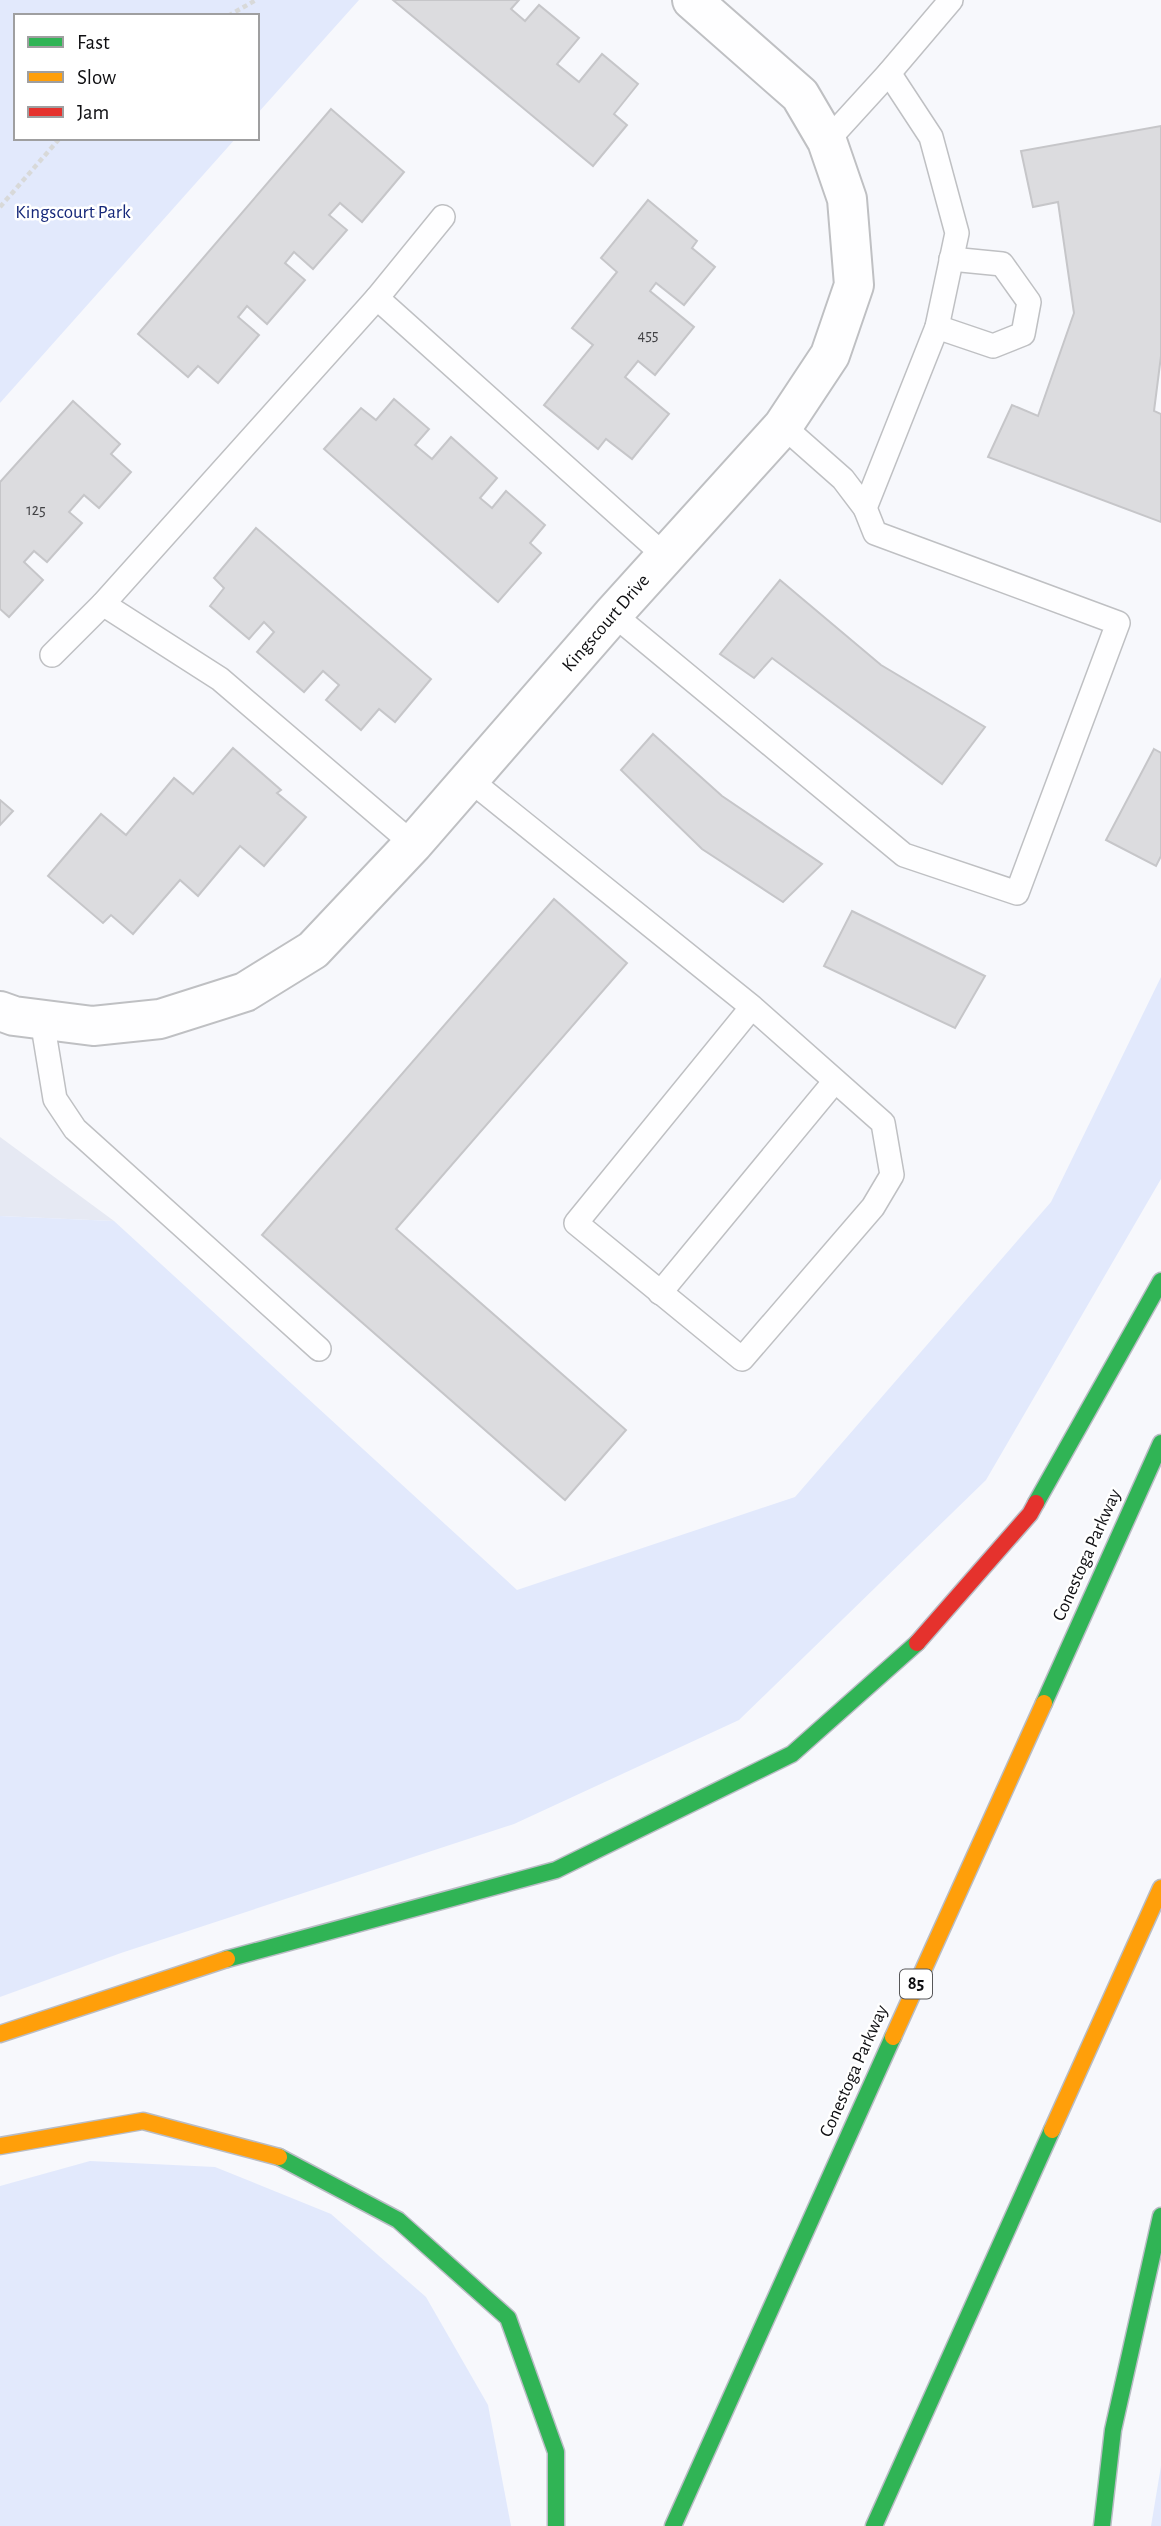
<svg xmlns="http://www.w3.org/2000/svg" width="1161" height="2526" viewBox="0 0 1161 2526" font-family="'Alegreya Sans',sans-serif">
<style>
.built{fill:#e6e9f3}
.green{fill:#e2e9fc}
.building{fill:#dcdcdf;stroke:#c6c6c9;stroke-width:2}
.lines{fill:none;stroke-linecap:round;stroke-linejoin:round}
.lane-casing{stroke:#bfc0c3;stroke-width:26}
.street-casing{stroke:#bfc0c3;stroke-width:42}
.fast-casing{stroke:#b9bcc4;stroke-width:19}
.slow-casing{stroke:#b9bcc4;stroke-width:19}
.jam-casing{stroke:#b9bcc4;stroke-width:19}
.path{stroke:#d8d9d9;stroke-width:4.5;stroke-dasharray:5 3.5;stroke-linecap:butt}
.lane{stroke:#fefeff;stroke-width:23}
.street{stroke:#fefeff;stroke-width:38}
.fast{stroke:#30b455;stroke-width:16}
.slow{stroke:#ff9f0a;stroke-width:16}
.jam{stroke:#e5322d;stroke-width:16}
.labels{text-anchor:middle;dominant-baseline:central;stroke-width:5;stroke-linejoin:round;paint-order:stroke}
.number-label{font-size:16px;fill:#424245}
.shield{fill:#fff;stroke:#575759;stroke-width:2}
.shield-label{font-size:18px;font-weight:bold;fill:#0f0f12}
.park-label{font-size:19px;fill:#16287a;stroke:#fff}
.street-label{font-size:19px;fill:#0f0f12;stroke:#fff}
</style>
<rect width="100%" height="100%" fill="#f7f8fc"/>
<path class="built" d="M0,1137L114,1221L0,1216Z"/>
<g class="green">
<path d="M0,0H359L257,114V16H16V138H236L0,403Z"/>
<path d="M1161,977V1179L986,1480L739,1720L514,1824L121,1953L0,1997V1216L114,1221L517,1590L795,1497L1051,1202Z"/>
<path d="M90,2161L215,2167L331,2214L426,2297L488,2405L511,2526H0V2186Z"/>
<path d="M1161,2466V2526H1151Z"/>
</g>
<g class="building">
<path d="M393,0H519L511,9L525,21L539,5L579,38L557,64L579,82L602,54L638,84L614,114L627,125L593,166Z"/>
<path d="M331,109L404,172L362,222L340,203L329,215L347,230L313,269L294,252L285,263L305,280L267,324L247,306L238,317L259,335L218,383L198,366L188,377L138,334Z"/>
<path d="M1161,126V356L1154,411L1161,414V522L988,457L1012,405L1038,416L1074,313L1058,202L1033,207L1021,151Z"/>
<path d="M648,200L697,241L692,248L715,267L684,305L656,283L650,291L694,327L655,375L638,361L625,377L669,414L632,459L606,439L598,449L544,405L593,345L572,328L617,272L601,258Z"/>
<path d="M394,399L429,429L415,445L432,459L451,437L497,478L480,498L492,508L506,491L545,525L530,543L541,553L498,602L324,449L361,408L376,420Z"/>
<path d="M73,401L120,444L111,454L131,472L99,508L84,495L69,512L82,523L47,562L34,551L24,562L43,580L9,617L0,609V482Z"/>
<path d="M256,528L431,679L395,722L379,709L361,730L326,700L339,685L323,671L304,692L257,652L274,632L264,622L249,639L210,606L224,588L214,578Z"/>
<path d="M780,580L881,665L985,727L942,784L772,658L754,678L720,654Z"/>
<path d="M653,734L722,796L822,864L783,902L702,849L621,770Z"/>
<path d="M233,748L281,790L277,793L306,817L264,866L240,846L198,896L180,880L133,934L111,915L103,923L48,876L101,814L126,835L174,778L193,794Z"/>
<path d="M1154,749L1161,753V856L1156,866L1106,840Z"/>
<path d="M0,800L13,811L0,825Z"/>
<path d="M554,899L627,963L396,1229L626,1430L565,1500L262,1235Z"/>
<path d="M852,911L985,976L955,1028L824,966Z"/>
</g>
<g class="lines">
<g class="lane-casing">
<g id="lane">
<path d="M827,141L889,73L951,0"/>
<path d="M377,298L665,556"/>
<path d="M937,327L993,346L1023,334L1029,302L1002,264L951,259"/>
<path d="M865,508L937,327L957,233L931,137L889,73"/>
<path d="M103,604L220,679L413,844"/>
<path d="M613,614L904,855L1017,893L1118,623L875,533L865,508L843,479L783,426"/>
<path d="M52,655L103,604L377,298L443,217"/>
<path d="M470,780L752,1007L883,1123L892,1175L873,1207L742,1359L576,1223L752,1007"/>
<path d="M42,1020L55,1099L75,1129L319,1349"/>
<path d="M660,1293L835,1081"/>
</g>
</g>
<g class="street-casing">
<path id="street" d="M0,1011L14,1016L93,1026L160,1019L245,992L313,950L413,844L613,614L783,426L830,355L854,285L847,199L827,141L800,95L692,0"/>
</g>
<g class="fast-casing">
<g id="fast">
<path d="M1036,1503L1161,1281"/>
<path d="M1044,1703L1161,1443"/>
<path d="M227,1959L556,1870L792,1754L917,1643"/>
<path d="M279,2157L398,2220L508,2318L556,2452V2526"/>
<path d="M673,2526L893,2037"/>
<path d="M874,2526L1052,2130"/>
<path d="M1102,2526L1113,2430L1161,2216"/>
</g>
</g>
<g class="slow-casing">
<g id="slow">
<path d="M0,2034L227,1959"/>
<path d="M893,2037L1044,1703"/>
<path d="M1052,2130L1161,1888"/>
<path d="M0,2146L143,2121L279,2157"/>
</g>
</g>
<g class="jam-casing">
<path id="jam" d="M917,1643L1030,1514L1036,1503"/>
</g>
<g class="path">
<path d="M228,16L256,0"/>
<path d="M0,207L60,138"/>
</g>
<use href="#lane" class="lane"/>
<use href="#street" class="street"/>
<use href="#fast" class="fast"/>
<use href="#slow" class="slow"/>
<use href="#jam" class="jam"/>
</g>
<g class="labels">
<g class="number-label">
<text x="648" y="335">455</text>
<text x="36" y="510">125</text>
</g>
<rect class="shield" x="900" y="1969.5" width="32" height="29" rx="5"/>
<g class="shield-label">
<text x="916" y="1984">85</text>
</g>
<g class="park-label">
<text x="73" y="212">Kingscourt Park</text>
</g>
<g class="street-label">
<text transform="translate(606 623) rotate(-49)">Kingscourt Drive</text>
<text transform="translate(1087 1555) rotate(-66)">Conestoga Parkway</text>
<text transform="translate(854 2071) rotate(-66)">Conestoga Parkway</text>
</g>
</g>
<rect x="14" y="14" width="245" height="126" fill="#ffffff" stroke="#9f9fa0" stroke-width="2"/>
<rect x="28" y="37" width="35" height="10" fill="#30b455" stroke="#9f9fa0" stroke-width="2"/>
<text x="77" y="49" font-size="21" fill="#0f0f12">Fast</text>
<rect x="28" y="72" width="35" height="10" fill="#ff9f0a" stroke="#9f9fa0" stroke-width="2"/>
<text x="77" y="84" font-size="21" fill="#0f0f12">Slow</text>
<rect x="28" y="107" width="35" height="10" fill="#e5322d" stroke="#9f9fa0" stroke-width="2"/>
<text x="77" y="119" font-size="21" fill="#0f0f12">Jam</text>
</svg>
